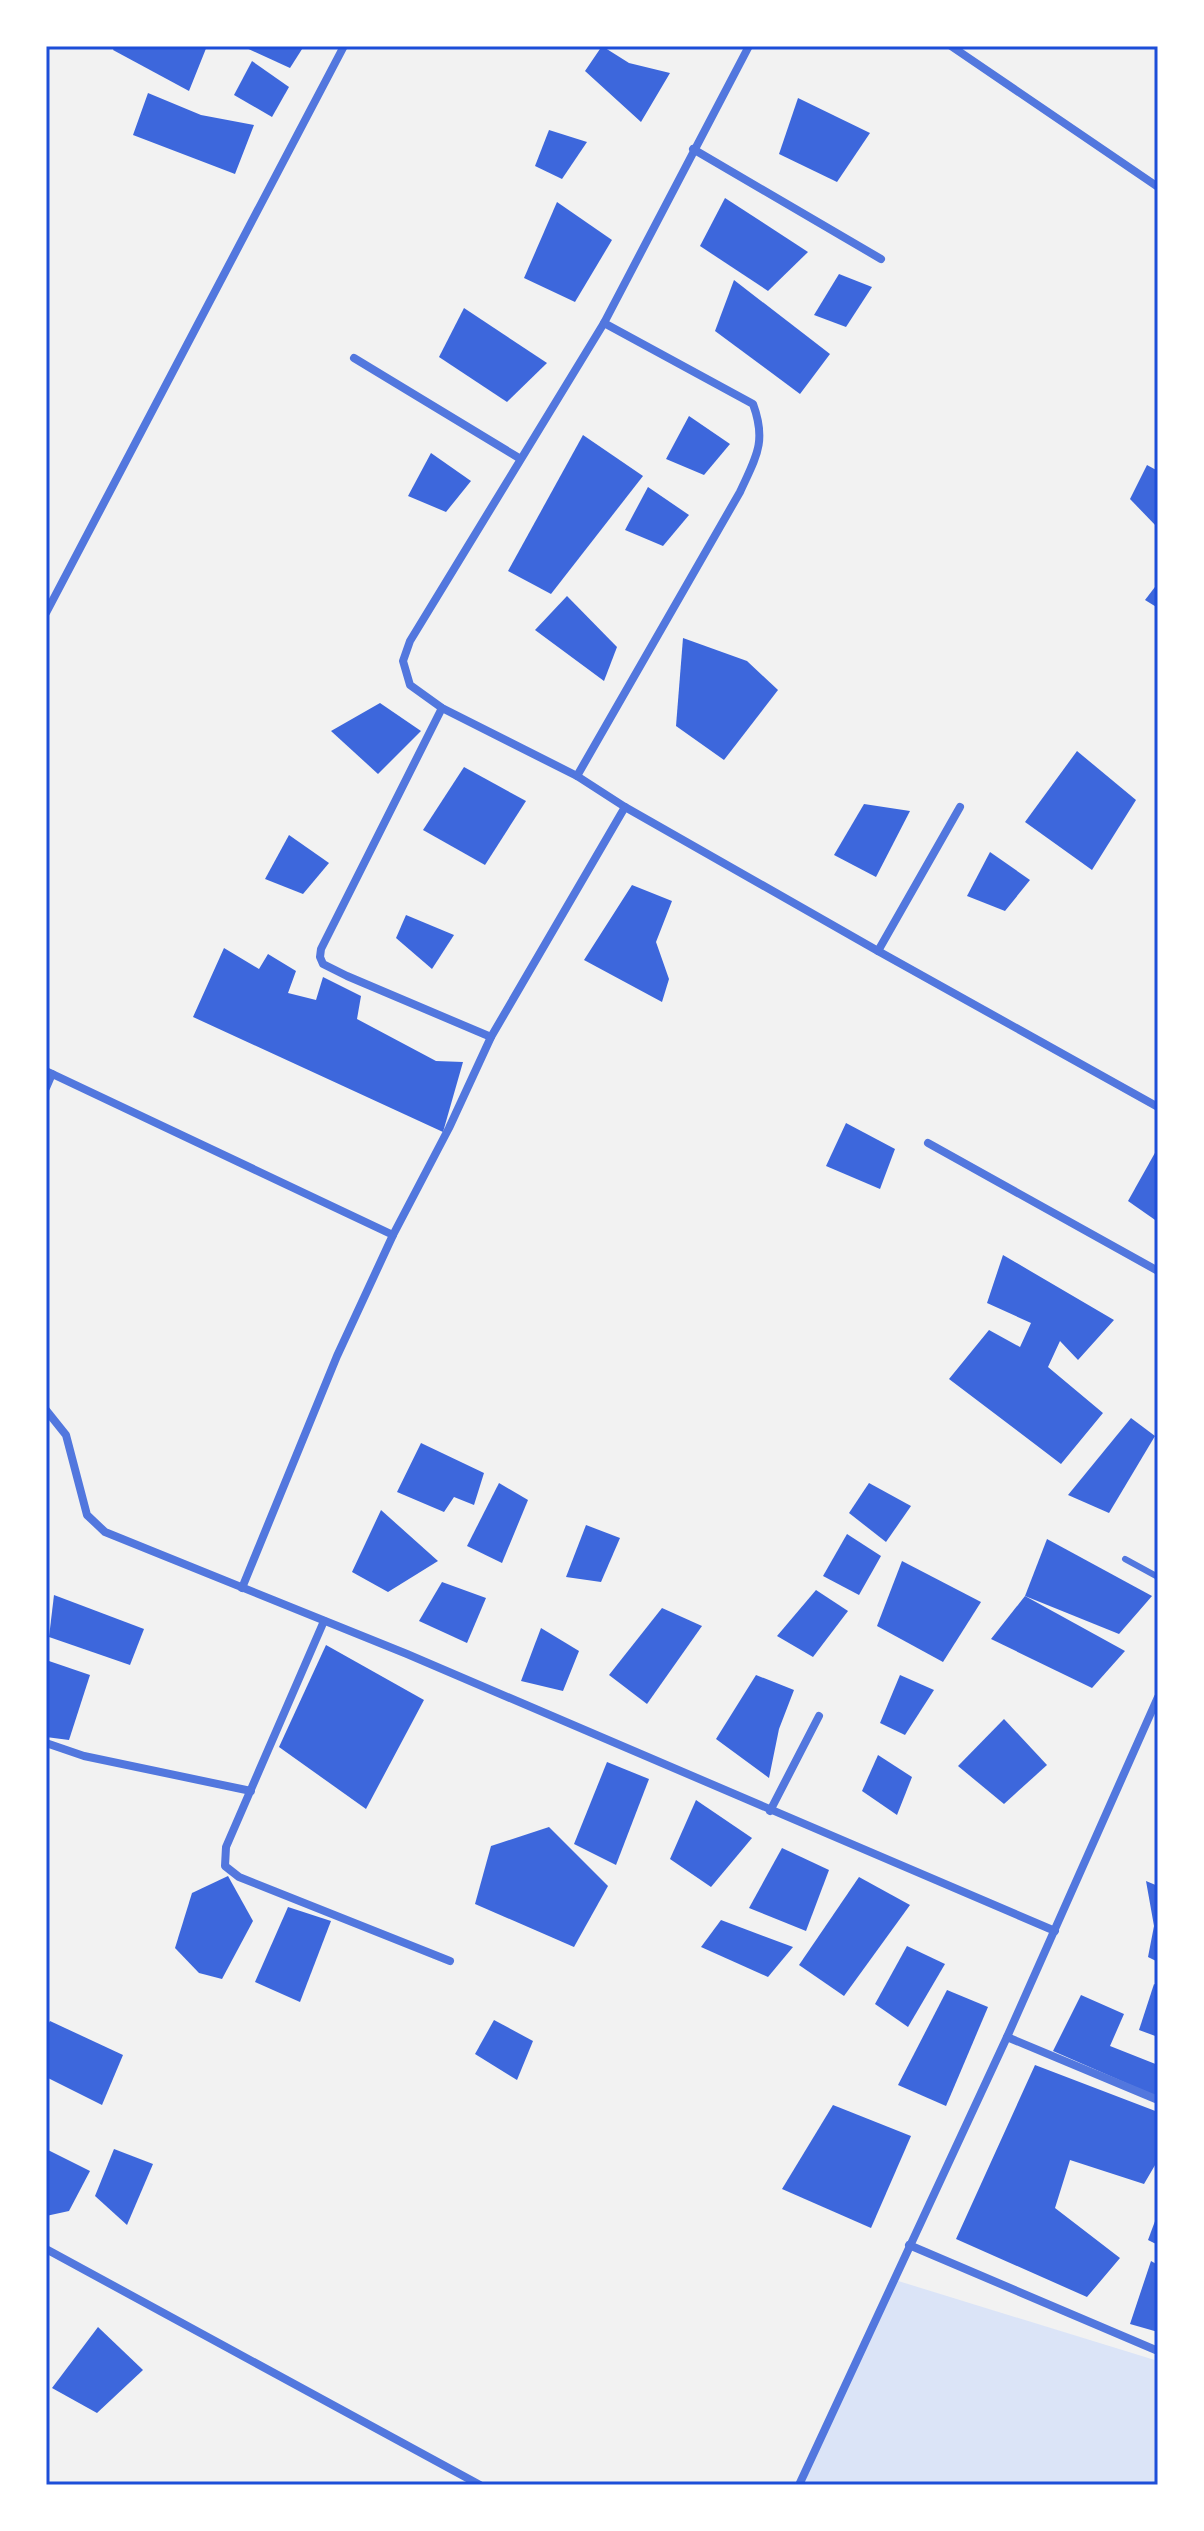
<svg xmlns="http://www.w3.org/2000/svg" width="1204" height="2531" viewBox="0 0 1204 2531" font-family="Commissioner,sans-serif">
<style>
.green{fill:#dbe4f7}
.building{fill:#3d67dc}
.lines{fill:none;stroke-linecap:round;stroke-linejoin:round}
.service{stroke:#5277de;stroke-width:6}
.minor{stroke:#5277de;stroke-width:8}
.neatline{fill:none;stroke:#1d4ed8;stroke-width:3}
</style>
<rect width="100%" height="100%" fill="#f2f2f2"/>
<path class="green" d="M895,2280L1158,2361V2485H797Z"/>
<g class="building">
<path d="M115,46H207L189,91L113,50Z"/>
<path d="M242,46H304L290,68Z"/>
<path d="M602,46L629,63L670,73L641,122L585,71Z"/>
<path d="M252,61L289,87L272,117L234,95Z"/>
<path d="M148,93L201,115L254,125L235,174L133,135Z"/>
<path d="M798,98L870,133L837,182L779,154Z"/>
<path d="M549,130L587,142L562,179L535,166Z"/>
<path d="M725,198L808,252L768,291L700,246Z"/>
<path d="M557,202L612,240L575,302L524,278Z"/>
<path d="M839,274L872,287L846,327L814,315Z"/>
<path d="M734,280L830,354L800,394L715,331Z"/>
<path d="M464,308L547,363L507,402L439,357Z"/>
<path d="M689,416L730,444L704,475L666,459Z"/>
<path d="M583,435L643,476L551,594L508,571Z"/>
<path d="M431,453L471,481L446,512L408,496Z"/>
<path d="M1147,465L1158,471V528L1130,499Z"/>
<path d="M648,487L689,515L663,546L625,530Z"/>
<path d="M1158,583V608L1145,600Z"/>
<path d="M567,596L617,647L604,681L535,630Z"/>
<path d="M683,638L747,661L778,690L724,760L676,726Z"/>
<path d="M380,703L421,731L378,774L331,731Z"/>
<path d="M1077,751L1136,800L1092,870L1025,822Z"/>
<path d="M464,767L526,801L485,865L423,830Z"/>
<path d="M864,804L910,811L876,877L834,855Z"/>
<path d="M289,835L329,863L303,894L265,879Z"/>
<path d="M990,852L1030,880L1005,911L967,896Z"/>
<path d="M632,885L672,901L656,942L669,979L662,1002L584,960Z"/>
<path d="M406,915L454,935L432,969L396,938Z"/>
<path d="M224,948L259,969L268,954L296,971L288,993L316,1000L323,977L361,996L357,1019L436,1061L463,1062L443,1132L193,1017Z"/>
<path d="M846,1123L895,1149L880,1189L826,1166Z"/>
<path d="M1156,1151L1158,1152V1222L1128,1201Z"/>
<path d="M1003,1255L1114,1320L1078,1360L1060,1341L1048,1367L1103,1413L1061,1464L949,1379L989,1330L1020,1347L1031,1323L987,1303Z"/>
<path d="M1131,1418L1155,1436L1109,1513L1068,1495Z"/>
<path d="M421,1443L484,1473L474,1505L454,1497L444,1512L397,1492Z"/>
<path d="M499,1483L528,1500L502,1563L467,1546Z"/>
<path d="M869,1483L911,1506L886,1542L849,1513Z"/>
<path d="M381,1510L438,1561L388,1592L352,1572Z"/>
<path d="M586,1525L620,1538L601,1582L566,1577Z"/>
<path d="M847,1534L881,1556L859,1595L823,1576Z"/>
<path d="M1047,1539L1152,1596L1119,1634L1025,1596Z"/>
<path d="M902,1561L981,1602L943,1662L877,1626Z"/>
<path d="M442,1582L486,1598L467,1643L419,1621Z"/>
<path d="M816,1590L848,1611L813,1657L777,1636Z"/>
<path d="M54,1595L144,1629L130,1665L49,1637Z"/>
<path d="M1025,1596L1125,1651L1092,1688L991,1639Z"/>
<path d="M662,1608L702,1626L647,1704L609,1675Z"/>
<path d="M541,1628L579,1651L563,1691L521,1681Z"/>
<path d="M326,1645L424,1700L366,1809L279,1747Z"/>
<path d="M46,1660L90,1675L69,1740L46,1737Z"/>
<path d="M756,1675L794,1690L779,1729L769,1778L716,1739Z"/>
<path d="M900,1675L934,1690L905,1735L880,1723Z"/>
<path d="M1004,1719L1047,1765L1004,1804L958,1766Z"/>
<path d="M878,1755L912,1777L897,1815L862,1791Z"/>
<path d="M607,1762L649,1779L616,1865L574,1844Z"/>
<path d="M696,1800L752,1838L711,1887L670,1859Z"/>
<path d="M549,1827L608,1886L574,1947L475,1904L491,1846Z"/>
<path d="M782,1848L829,1870L806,1931L749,1908Z"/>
<path d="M228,1876L253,1921L222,1979L199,1973L175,1948L192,1893Z"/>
<path d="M859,1877L910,1905L844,1996L799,1965Z"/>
<path d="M1146,1881L1158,1886V1962L1148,1957L1154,1926Z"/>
<path d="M288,1907L331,1921L300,2002L255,1982Z"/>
<path d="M721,1920L793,1947L768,1977L701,1947Z"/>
<path d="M907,1946L945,1964L908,2027L875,2004Z"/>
<path d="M1154,1984L1158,1986V2037L1139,2030Z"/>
<path d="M947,1990L988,2007L946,2106L898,2085Z"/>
<path d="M1081,1995L1124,2014L1110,2046L1158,2065V2097L1053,2051Z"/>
<path d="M494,2020L533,2041L517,2080L475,2054Z"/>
<path d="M50,2021L123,2055L102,2105L46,2077V2028Z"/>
<path d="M1035,2065L1158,2112V2160L1144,2184L1070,2160L1055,2208L1120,2258L1087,2297L956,2239Z"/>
<path d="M833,2105L911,2136L871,2228L782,2189Z"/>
<path d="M46,2149L90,2171L69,2211L46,2216Z"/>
<path d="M114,2149L153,2164L127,2225L95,2196Z"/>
<path d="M1158,2213V2245L1148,2240Z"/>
<path d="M1151,2261L1158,2265V2332L1130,2324Z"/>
<path d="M98,2327L143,2370L97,2413L52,2388Z"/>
</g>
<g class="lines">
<path class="service" d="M1125,1559L1158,1577"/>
<g class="minor">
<path d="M749,46L604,323L410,641L403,661L410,685L442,708L577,776L625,807L878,951L1158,1107"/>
<path d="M951,46L1158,187"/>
<path d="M693,149L881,259"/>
<path d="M354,358L519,458"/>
<path d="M46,613L344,46"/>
<path d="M442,708L321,949L320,957L323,964L347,976L491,1037"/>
<path d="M577,776L740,492C756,457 767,442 753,404L604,323"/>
<path d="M878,951L960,807"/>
<path d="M46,1071L393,1235"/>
<path d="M46,1088L52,1074"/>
<path d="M928,1143L1158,1271"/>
<path d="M46,1410L66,1435L87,1515L105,1532L407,1654L1055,1931"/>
<path d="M242,1588L337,1356L393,1235L449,1128L491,1037L625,807"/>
<path d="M324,1621L226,1847L225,1866L239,1877L450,1961"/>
<path d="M46,1743L84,1756L251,1791"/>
<path d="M770,1811L819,1716"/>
<path d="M1007,2037L1158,2100"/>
<path d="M909,2245L1158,2351"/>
<path d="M46,2249L480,2485"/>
<path d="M799,2485L1007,2037L1158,1697"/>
</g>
</g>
<rect width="1204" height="2531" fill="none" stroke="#ffffff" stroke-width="96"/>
<rect x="48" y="48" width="1108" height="2435" class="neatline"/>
</svg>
